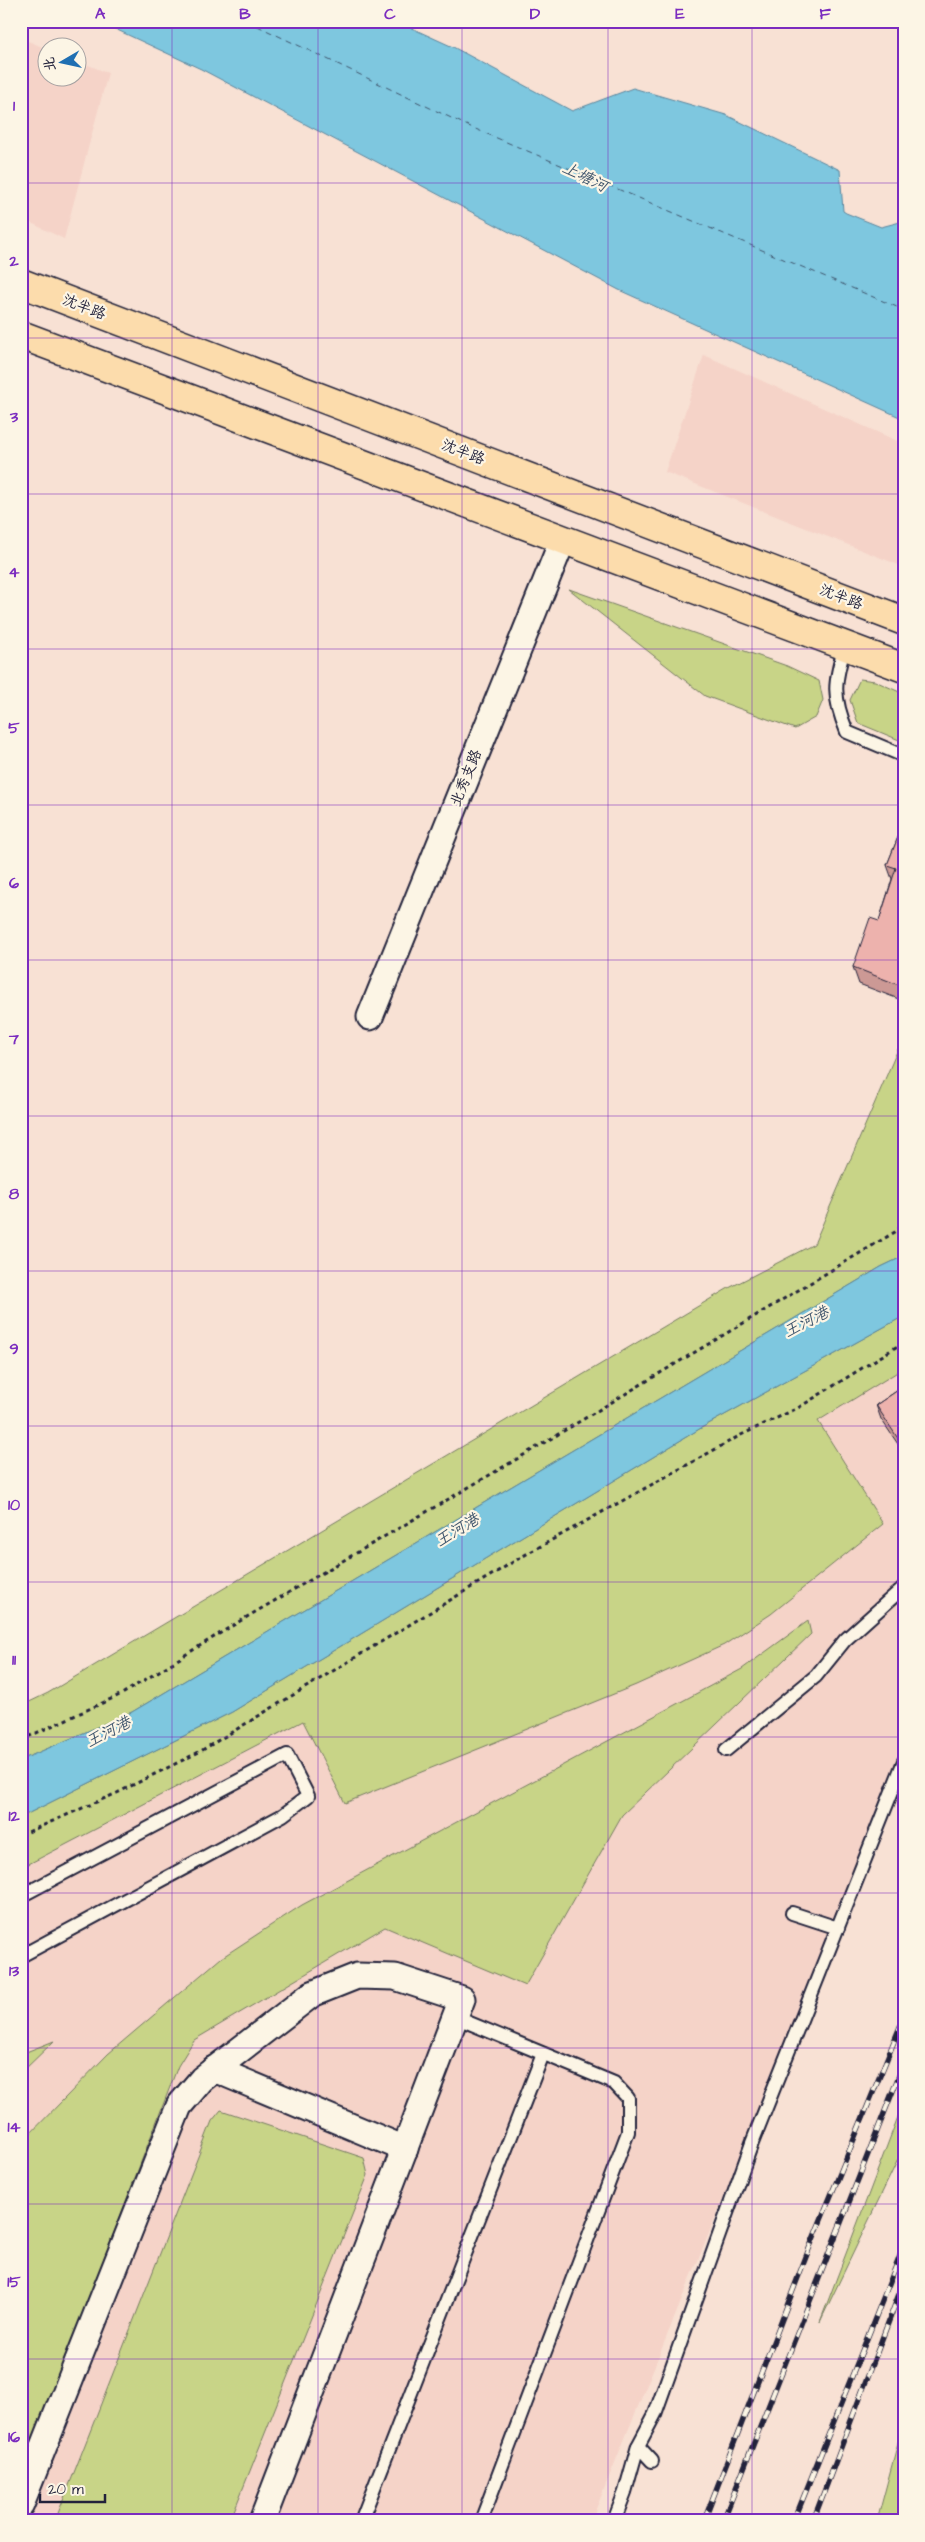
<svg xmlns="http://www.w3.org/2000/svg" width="925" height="2542" viewBox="0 0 925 2542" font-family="'Architects Daughter','LXGW WenKai TC',sans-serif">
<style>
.built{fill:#f5d3c8}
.green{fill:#c8d487;stroke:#757b61}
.water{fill:#7ec7df;stroke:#59859d}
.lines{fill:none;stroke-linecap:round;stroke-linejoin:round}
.ferry{stroke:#3e546c;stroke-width:1;stroke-dasharray:6 5;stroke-linecap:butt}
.lane-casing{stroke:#22223b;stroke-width:16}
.street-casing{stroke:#22223b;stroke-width:29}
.primary-casing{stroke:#22223b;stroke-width:31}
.path{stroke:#22223b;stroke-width:3;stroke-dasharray:4 4;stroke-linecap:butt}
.lane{stroke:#fcf5e5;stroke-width:12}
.street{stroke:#fcf5e5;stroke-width:25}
.primary{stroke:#fcdcac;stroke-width:28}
.rail-casing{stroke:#22223b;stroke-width:5.5}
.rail{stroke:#fcf5e5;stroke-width:4;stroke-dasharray:11;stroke-linecap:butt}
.wall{fill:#cc9995;stroke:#22223b}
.shaded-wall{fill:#a67d79;stroke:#22223b}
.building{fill:#edb2ad;stroke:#22223b}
.grid{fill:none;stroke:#7b2cbf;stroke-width:1;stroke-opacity:0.55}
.labels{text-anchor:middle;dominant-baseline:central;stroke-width:4.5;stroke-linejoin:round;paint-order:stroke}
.street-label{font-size:15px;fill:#22223b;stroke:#fcf5e5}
.water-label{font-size:16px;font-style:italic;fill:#3e546c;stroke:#fcf5e5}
.neatline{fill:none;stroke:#7b2cbf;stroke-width:2}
.grid-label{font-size:16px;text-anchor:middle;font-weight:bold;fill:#7b2cbf}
</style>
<rect width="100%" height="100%" fill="#f8e1d4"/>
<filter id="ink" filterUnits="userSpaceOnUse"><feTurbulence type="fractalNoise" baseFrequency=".02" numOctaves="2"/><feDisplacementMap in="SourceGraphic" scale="10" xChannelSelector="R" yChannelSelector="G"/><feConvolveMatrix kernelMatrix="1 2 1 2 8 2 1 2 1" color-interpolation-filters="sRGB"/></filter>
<g filter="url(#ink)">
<g class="built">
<path d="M21,38L47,49L48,78H78V61L108,73L64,239L21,218Z"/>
<path d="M704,355L904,444V567L665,472Z"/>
<path d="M904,1367V1758L591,2521H21V1868L303,1721L345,1803L724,1645L771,1614L883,1524L818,1421Z"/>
</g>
<g class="green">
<path d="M569,589L787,666L819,681L823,700L816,717L795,729L705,696Z"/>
<path d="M860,679L875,681L904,694V742L858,723L850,700Z"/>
<path d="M898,1049L904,1052V1256L881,1267L132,1712L21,1760V1706L48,1693L727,1289L814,1244Z"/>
<path d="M904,1316V1368L818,1421L883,1524L771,1614L724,1645L636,1685L345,1803L303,1721L21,1868V1817L232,1712L701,1428Z"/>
<path d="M808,1621L811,1634L622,1815L525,1986L385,1927L194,2040L178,2066L21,2474V2143L108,2054L221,1958L302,1905L742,1669Z"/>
<path d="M54,2041L21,2073V2054Z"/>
<path d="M904,2101V2147L820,2322Z"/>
<path d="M221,2110L364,2158L368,2175L230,2521H55L212,2121Z"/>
<path d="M904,2420V2521H877Z"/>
</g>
<g class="water">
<path d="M98,21H396L453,47L572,111L633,88L726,115L840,170L843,211L846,213L881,227L904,221V419L619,290L201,69Z"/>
<path d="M904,1256V1316L701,1428L232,1712L21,1817V1760L132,1712L881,1267Z"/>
</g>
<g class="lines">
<path class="ferry" d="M247,21L466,125L904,310"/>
<g class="lane-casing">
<g id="lane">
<path d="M845,646C834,682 832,696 847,732L904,756"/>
<path d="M726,1750L816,1676L845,1640L904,1587"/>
<path d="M21,1896L287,1755L308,1796L283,1815L21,1956"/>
<path d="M792,1913L838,1928"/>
<path d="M455,2017L614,2083L628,2098V2132L481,2521"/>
<path d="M638,2446L652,2461"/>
<path d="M361,2521L543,2054"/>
<path d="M614,2521L625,2492L638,2446L655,2414L752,2143L904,1761"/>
</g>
</g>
<g class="street-casing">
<g id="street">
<path d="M370,1017L563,539"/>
<path d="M214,2069L405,2149"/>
<path d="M21,2504L179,2106L202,2079L312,1994L357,1976L395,1977L462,1999L262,2521"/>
</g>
</g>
<g class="primary-casing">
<g id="primary">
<path d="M21,283L904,621"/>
<path d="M21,335L904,668"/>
</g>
</g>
<g class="path">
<path d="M21,1740L122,1694L240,1621L517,1459L895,1232L904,1224"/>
<path d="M21,1835L117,1793L199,1752L523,1556L741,1435L798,1408L904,1342"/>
</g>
<use href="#lane" class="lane"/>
<use href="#street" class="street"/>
<use href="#primary" class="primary"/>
<g class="rail-casing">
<g id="rail">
<path d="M704,2521L809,2249L904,2017"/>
<path d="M723,2521L904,2063"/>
<path d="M794,2521L904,2246"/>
<path d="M813,2521L904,2281"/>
</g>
</g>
<use href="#rail" class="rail"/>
</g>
<g class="wall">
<path d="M904,822V1001L859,984L853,967L879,921L892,879L887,865Z"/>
<path d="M904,1386V1453L881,1419L876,1405Z"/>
</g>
<path class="shaded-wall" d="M904,1437V1453L899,1440Z"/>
<g class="building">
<path d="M904,822V987L853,967L870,918L879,921L896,868L887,865Z"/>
<path d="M904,1386V1437L899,1440L876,1405Z"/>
</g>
</g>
<path class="grid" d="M172,21V2521M318,21V2521M462,21V2521M608,21V2521M752,21V2521M21,183H904M21,338H904M21,494H904M21,649H904M21,805H904M21,960H904M21,1116H904M21,1271H904M21,1426H904M21,1582H904M21,1737H904M21,1893H904M21,2048H904M21,2204H904M21,2359H904"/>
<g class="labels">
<g class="street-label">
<text transform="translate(84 307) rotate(21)">沈半路</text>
<text transform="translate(463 452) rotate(21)">沈半路</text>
<text transform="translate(841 597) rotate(21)">沈半路</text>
<text transform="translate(466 778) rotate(-68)">北秀支路</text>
</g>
<g class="water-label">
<text transform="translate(585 177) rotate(26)">上塘河</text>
<text transform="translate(806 1322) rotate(-27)">王河港</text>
<text transform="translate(457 1530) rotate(-31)">王河港</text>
<text transform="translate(108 1732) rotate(-27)">王河港</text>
</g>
</g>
<rect width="925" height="2542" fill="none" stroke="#fcf5e5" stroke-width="55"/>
<g transform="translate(62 62) rotate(261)"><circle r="24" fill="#fcf5e5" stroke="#a5a1a1"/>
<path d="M0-4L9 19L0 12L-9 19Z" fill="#1f6fb2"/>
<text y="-8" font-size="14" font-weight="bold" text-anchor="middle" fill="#22223b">北</text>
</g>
<path d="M40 2494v8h65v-8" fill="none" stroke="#22223b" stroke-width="2.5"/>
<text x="48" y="2494" font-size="15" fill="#22223b" stroke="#fcf5e5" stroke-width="4" paint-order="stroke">20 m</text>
<rect x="28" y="28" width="870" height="2486" class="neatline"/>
<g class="grid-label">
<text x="100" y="19">A</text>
<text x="245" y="19">B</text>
<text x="390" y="19">C</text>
<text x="535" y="19">D</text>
<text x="680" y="19">E</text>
<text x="825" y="19">F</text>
<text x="14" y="111">1</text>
<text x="14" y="266">2</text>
<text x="14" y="422">3</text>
<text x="14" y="577">4</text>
<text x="14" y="733">5</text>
<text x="14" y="888">6</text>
<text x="14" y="1044">7</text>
<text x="14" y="1199">8</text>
<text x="14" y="1354">9</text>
<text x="14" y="1510">10</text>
<text x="14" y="1665">11</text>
<text x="14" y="1821">12</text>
<text x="14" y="1976">13</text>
<text x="14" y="2132">14</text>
<text x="14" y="2287">15</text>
<text x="14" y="2442">16</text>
</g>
</svg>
